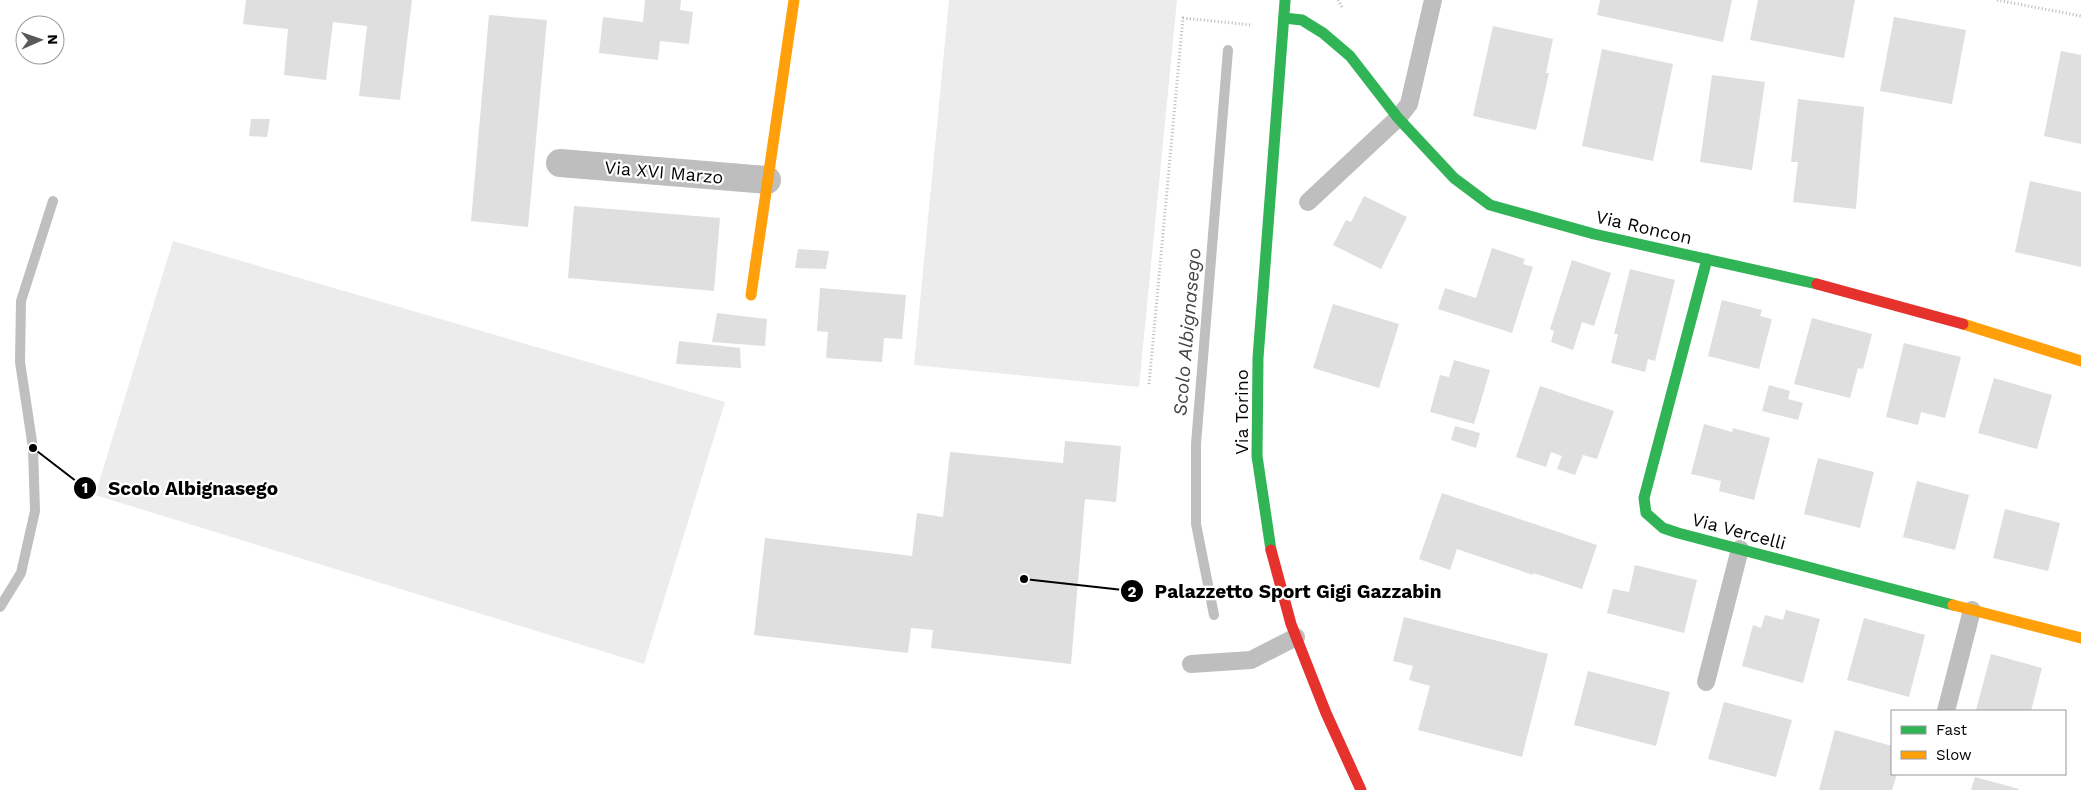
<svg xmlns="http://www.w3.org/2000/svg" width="2081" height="790" viewBox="0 0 2081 790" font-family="'Work Sans',sans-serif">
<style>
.green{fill:#ececec}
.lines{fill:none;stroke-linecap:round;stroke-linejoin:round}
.stream{stroke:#bfbfbf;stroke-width:10}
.building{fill:#dfdfdf}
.path{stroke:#b9b9b9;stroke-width:3;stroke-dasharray:1 2.5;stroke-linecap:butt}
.lane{stroke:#bebebe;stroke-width:18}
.street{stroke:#bebebe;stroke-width:28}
.fast{stroke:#30b455;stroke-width:11}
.slow{stroke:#ff9f0a;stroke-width:11}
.jam{stroke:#e5322d;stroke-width:11}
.labels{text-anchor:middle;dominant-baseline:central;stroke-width:4.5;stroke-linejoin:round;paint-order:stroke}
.street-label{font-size:18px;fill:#000;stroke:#fff}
.water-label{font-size:19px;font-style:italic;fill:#444;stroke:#fff}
.leader{fill:none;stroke:#000;stroke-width:2}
.callout-dot{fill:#000;stroke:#fff;stroke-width:2}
.mark-label{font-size:15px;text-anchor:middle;font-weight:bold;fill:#fff}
.callout-label{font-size:19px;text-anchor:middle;font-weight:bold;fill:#000;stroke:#fff;stroke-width:4.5;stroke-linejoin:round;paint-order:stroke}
</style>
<rect width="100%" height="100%" fill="#fff"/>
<g class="green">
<path d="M949,0H1177L1139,387L914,365Z"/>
<path d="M173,241L725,402L644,664L95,495Z"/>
</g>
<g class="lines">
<g class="stream">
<path d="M0,607L21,573L35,511L33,448L20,362L21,301L53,201"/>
<path d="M1214,615L1196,524V444L1228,50"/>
</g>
</g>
<g class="building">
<path d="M246,0H412L400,100L359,96L367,26L333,22L326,80L284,75L288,29L243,24Z"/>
<path d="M645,0H681L680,10L693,12L689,44L660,41L658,60L599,53L603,17L643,22Z"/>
<path d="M1600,0H1732L1723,42L1597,15Z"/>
<path d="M1758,0H1855L1844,58L1750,40Z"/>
<path d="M489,15L547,20L528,227L471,221Z"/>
<path d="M1894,17L1966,30L1952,104L1880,91Z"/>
<path d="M1493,26L1553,39L1546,73H1549L1536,130L1473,116Z"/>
<path d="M1602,49L1673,64L1653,161L1582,146Z"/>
<path d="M2061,51L2081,55V144L2044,136Z"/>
<path d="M1712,75L1765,82L1752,170L1700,162Z"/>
<path d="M1798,99L1864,107L1856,209L1793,202L1798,162H1791Z"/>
<path d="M251,119H270L267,137L249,136Z"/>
<path d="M2030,181L2081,192V267L2015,252Z"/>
<path d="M1364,196L1407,217L1381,269L1333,245L1346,220L1351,222Z"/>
<path d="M574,206L720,218L714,291L568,278Z"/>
<path d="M1492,248L1525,259L1523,264L1533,267L1512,333L1438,309L1445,288L1476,298Z"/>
<path d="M798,249L829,251L826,269L795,268Z"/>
<path d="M1572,260L1611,273L1594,326L1582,322L1573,350L1551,342L1554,331L1550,329Z"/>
<path d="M1630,269L1675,280L1655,361L1648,359L1645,372L1611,363L1618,334H1614Z"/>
<path d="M820,288L906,295L902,339L884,338L882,362L826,358L828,332L817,331Z"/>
<path d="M1722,300L1762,310L1760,316L1772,319L1759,369L1708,356Z"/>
<path d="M1333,304L1399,324L1379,388L1313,368Z"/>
<path d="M717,313L767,319L765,346L712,342Z"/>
<path d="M1812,318L1872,334L1863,369L1858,368L1850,398L1794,384Z"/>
<path d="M679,341L740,348L741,368L676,364Z"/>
<path d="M1904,343L1961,357L1945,418L1921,412L1918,425L1886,417Z"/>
<path d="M1454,360L1490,370L1474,424L1430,412L1440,375L1449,377Z"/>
<path d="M1994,378L2052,395L2037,449L1978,433Z"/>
<path d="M1769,385L1790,391L1788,399L1803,403L1798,420L1762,411Z"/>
<path d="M1540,386L1614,411L1597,459L1583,455L1575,475L1557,469L1562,456L1551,452L1546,467L1516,457Z"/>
<path d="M1704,424L1732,432L1733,428L1770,438L1754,500L1719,491L1721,481L1691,474Z"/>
<path d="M1455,426L1480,433L1476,448L1451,440Z"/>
<path d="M1065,441L1121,446L1116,502L1085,499L1071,664L931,648L933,630L911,628L908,653L754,635L765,538L912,556L917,513L943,517L950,452L1063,463Z"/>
<path d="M1818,458L1874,472L1860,528L1804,514Z"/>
<path d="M1917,481L1969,495L1955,550L1903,537Z"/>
<path d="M1442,493L1597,545L1582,589L1533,573V575L1457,549L1450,570L1419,559Z"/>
<path d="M2005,509L2060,523L2048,571L1993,558Z"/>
<path d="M1635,565L1697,580L1684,633L1607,613L1613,589L1629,592Z"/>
<path d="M1786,610L1820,619L1803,683L1742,666L1753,625L1761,628L1765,615L1783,620Z"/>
<path d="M1404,617L1548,654L1522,757L1418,730L1430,686L1409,680L1413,666L1393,661Z"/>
<path d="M1864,618L1925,635L1909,697L1847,680Z"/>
<path d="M1991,654L2042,668L2031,711L1976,710Z"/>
<path d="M1588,671L1670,692L1656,746L1574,725Z"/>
<path d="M1724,702L1792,720L1776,777L1708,759Z"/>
<path d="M1835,730L1892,746V774H1897L1892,790H1819Z"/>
<path d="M1975,777L2019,789V790H1971Z"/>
</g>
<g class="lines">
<g class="path">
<path d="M1338,0L1342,7"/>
<path d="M1997,0L2081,16"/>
<path d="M1149,384L1183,18L1252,25"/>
</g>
<g class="lane">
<path d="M1308,202L1398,118L1409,104L1433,0"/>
<path d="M1191,664L1251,660L1296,637"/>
<path d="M1706,682L1740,549"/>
<path d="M1946,711L1972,610"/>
</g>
<path class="street" d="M560,163L767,180"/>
<g class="fast">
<path d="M1284,18L1302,20L1323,33L1350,56L1398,118L1454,178L1490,205L1594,234L1817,284"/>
<path d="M1707,259L1644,498L1646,513L1663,528L1678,533L1953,605"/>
<path d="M1271,550L1257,456L1258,358L1285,1"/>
</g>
<g class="slow">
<path d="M751,295L794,0"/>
<path d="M1963,324L2081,361"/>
<path d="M1953,605L2081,638"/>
</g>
<g class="jam">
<path d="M1817,284L1963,324"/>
<path d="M1271,550L1291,624L1326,713L1361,790"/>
</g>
</g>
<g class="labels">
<g class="street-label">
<text transform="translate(664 172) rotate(5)">Via XVI Marzo</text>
<text transform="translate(1644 227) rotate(13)">Via Roncon</text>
<text transform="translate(1241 412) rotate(-90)">Via Torino</text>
<text transform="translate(1739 531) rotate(15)">Via Vercelli</text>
</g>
<g class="water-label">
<text transform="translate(1187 332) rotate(-85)">Scolo Albignasego</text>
</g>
</g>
<path class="leader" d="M33 448L85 488M1024 579L1132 591"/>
<g class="callout-dot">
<circle cx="33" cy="448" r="5"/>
<circle cx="1024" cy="579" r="5"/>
<circle cx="85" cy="488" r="12"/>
<circle cx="1132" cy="591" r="12"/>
</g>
<g class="mark-label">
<text x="85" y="493">1</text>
<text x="1132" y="597">2</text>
</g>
<g class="callout-label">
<text x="193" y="495">Scolo Albignasego</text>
<text x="1298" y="598">Palazzetto Sport Gigi Gazzabin</text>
</g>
<rect x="1891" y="710" width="175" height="65" fill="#ffffff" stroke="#999999"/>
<rect x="1901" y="726" width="25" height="8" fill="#30b455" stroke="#999999"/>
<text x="1936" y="735" font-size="15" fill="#000000">Fast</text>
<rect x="1901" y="751" width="25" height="8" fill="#ff9f0a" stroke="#999999"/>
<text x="1936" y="760" font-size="15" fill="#000000">Slow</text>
<g transform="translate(40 40) rotate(88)"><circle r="24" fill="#ffffff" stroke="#999999"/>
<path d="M0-4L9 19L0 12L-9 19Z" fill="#595959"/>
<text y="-8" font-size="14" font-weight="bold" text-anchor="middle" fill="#000000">N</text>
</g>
</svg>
